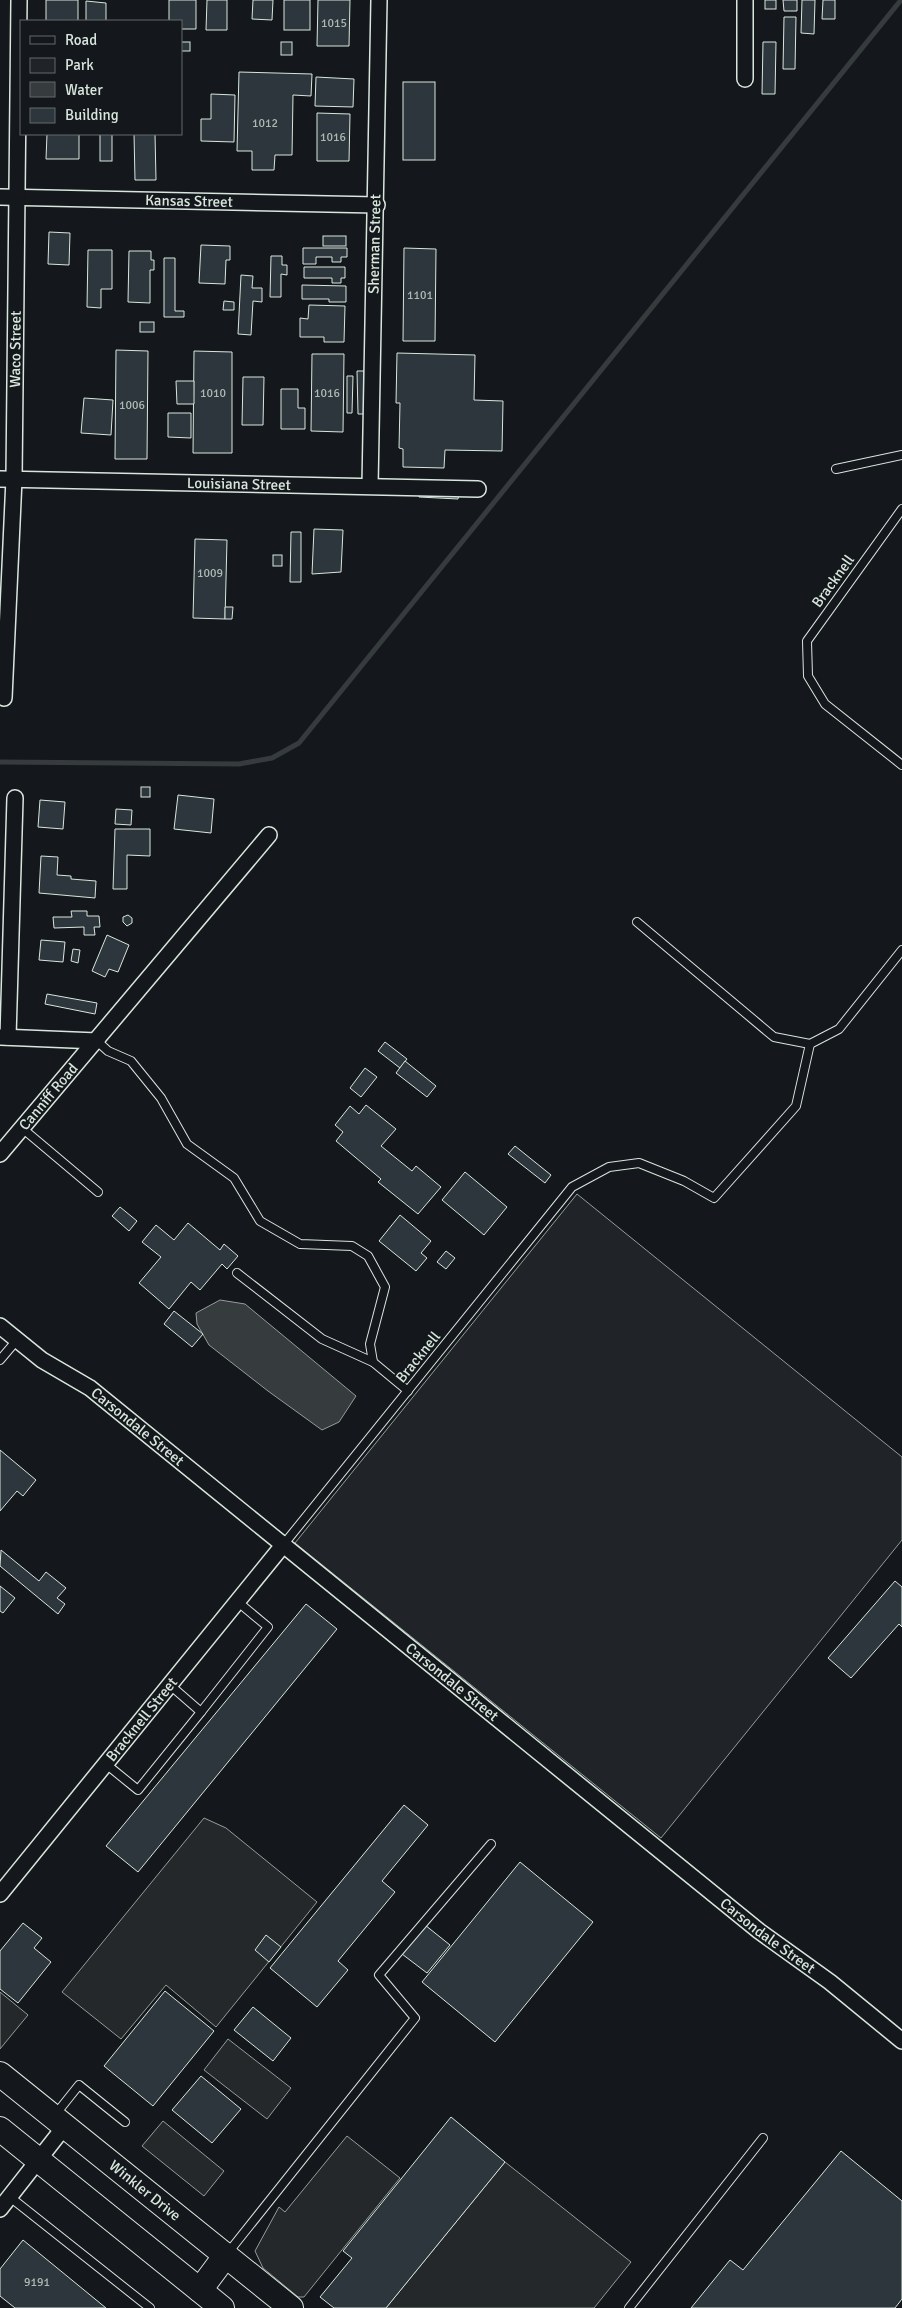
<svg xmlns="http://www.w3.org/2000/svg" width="902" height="2308" viewBox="0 0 902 2308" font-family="Signika,sans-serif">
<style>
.green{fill:#202428;stroke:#939e99}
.parking{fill:#24282b;stroke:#939e99}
.water{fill:#363b3e;stroke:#939e99}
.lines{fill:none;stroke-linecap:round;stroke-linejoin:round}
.stream{stroke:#363b3e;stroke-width:5}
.building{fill:#2c363c;stroke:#d8e6dc}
.lane-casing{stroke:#d8e6dc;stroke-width:10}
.street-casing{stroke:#d8e6dc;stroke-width:18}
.primary-casing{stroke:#d8e6dc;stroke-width:26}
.lane{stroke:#14181c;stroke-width:8}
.street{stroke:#14181c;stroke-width:15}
.primary{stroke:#14181c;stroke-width:24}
.labels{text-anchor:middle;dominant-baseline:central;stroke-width:4;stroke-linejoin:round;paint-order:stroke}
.number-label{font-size:12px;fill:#adbab4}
.street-label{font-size:15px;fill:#d8e6dc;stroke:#14181c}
</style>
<rect width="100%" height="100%" fill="#14181c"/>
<path class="green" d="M577,1194L902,1457V1540L661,1838L295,1543Z"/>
<g class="parking">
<path d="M204,1818L226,1828L317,1902L216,2027L166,1985L121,2039L62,1992Z"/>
<path d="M0,1992L28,2015L0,2049Z"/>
<path d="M228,2039L291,2088L267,2119L204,2070Z"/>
<path d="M163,2121L224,2171L204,2196L142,2146Z"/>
<path d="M347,2136L400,2178L304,2297H298L263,2268L255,2251L279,2207L285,2212Z"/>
<path d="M505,2162L631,2262L594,2308H386Z"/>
</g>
<path class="water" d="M220,1300L245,1304L356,1396L339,1422L322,1430L268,1391L209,1345L197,1324L196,1313Z"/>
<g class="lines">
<path class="stream" d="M0,762L239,764L272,758L299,743L901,0"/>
</g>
<g class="building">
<rect x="46" y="0" width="32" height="21"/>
<path d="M169,0H196V29H181V21H169Z"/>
<path d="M207,0H227V30H206Z"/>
<path d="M253,0H273L272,20L252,19Z"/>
<rect x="284" y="0" width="26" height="30"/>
<path d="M318,0H350L349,46H317Z"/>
<rect x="765" y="0" width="11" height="9"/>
<path d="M783,0H797V11H784Z"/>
<path d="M802,0H815L814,34L801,33Z"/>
<path d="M823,0H835V19H822Z"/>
<path d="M86,1L106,3V21H86Z"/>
<path d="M784,17H796L795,69H783Z"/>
<rect x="181" y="42" width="9" height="9"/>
<rect x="281" y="42" width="11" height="13"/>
<path d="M763,42H776L775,94H762Z"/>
<path d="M239,72L312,74L311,96L293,95L292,155H275L274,170H252V151H237Z"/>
<path d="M316,77L354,79L353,107L315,106Z"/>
<rect x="403" y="82" width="32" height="78"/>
<path d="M211,94L235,95L234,142L201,141V119H211Z"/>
<path d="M317,113L350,114L349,161H317Z"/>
<path d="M47,134H79V159H46Z"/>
<rect x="100" y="134" width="12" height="27"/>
<path d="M134,134H155L156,180H135Z"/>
<path d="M49,232L70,233L69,265L48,264Z"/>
<rect x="323" y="236" width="23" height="10"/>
<path d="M201,245L230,246V260H226L225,284L199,283Z"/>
<path d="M303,248H347V257H341V262H332V257H316V264H303Z"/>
<path d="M404,248L436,249L435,341H403Z"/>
<path d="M88,250H112V289H101V308L87,307Z"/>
<path d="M129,251H151V260H154V270H150V303L128,302Z"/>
<path d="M271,256H282V265H287V275L281,274V297H270Z"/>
<path d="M164,258H175V311H184V317H164Z"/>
<path d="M304,267H345V278H341V283H332V278H304Z"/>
<path d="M241,275L253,276L252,288H262V302L253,301L251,335L238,334Z"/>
<path d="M302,285L346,286V302H329V299H302Z"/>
<path d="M224,301L234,302V310H223Z"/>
<path d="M309,305L345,306L344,342H324V337H300V318L308,319Z"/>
<rect x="140" y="322" width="14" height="10"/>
<path d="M116,350L148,351L147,459H115Z"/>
<path d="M194,351L232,352V453H193Z"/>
<path d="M397,353L475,355L474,400L503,401L502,451L445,450L444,468L403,467V449L399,448L400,403H396Z"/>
<path d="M312,354H344L343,432L311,431Z"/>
<path d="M357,371H365L366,414H358Z"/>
<path d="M347,376H353L352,413H347Z"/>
<path d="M243,377H264L263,425H242Z"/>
<path d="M176,381H194V404H177Z"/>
<path d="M281,389H298V408H305V429H281Z"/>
<path d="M84,398L113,400L111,435L81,433Z"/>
<path d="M168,413H191V438L168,437Z"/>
<path d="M419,491L459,493L458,499L419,497Z"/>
<path d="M314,529L343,530L341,572L312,574Z"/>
<path d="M291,532H301V582H290Z"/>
<path d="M195,539L227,540L225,619L193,618Z"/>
<rect x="273" y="555" width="9" height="11"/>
<path d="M225,607H233L232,619H225Z"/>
<rect x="141" y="787" width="9" height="10"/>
<path d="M178,795L214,799L211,833L174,829Z"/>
<path d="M40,800L65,802L63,829L38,827Z"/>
<path d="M116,809L132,810L131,825L115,824Z"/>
<path d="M115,829H150V856L127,855V889H113Z"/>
<path d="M41,856L58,857L57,875L71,876V879L96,881L95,898L39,893Z"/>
<path d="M71,911H87V916H99L100,927H94L95,935H84V927L54,928L53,917H72Z"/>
<path d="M128,915L132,918V923L127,926L123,922V917Z"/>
<path d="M107,935L129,945L118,972L109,969L105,977L92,971Z"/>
<path d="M41,940L65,942L63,962L39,960Z"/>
<path d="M73,949L80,950L78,963L71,961Z"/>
<path d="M47,994L97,1003L95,1014L45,1004Z"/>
<path d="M385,1042L407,1059L400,1068L378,1051Z"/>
<path d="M405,1061L436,1086L427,1097L396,1073Z"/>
<path d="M365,1068L377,1077L361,1097L350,1088Z"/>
<path d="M366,1105L396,1129L381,1146L412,1171L416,1166L441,1187L418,1214L378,1182L381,1179L336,1141L343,1132L335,1125L350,1106L359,1114Z"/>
<path d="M515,1146L551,1175L545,1183L508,1154Z"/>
<path d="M465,1172L507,1207L484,1235L442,1200Z"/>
<path d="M120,1207L137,1221L129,1231L112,1216Z"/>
<path d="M400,1215L431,1241L421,1253L427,1258L416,1271L379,1241Z"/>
<path d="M188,1223L220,1250L224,1244L238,1256L227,1269L222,1264L200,1290L191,1282L169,1309L139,1283L161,1257L142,1242L156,1225L174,1240Z"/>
<path d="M446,1251L455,1258L446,1269L437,1262Z"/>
<path d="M174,1311L203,1334L192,1347L164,1324Z"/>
<path d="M0,1450L36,1480L23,1496L17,1491L0,1511Z"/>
<path d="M1,1550L39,1581L46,1572L66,1588L57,1598L65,1604L58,1614L0,1566Z"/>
<path d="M895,1581L902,1587V1627L899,1624L851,1678L828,1658Z"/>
<path d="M0,1586L15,1598L3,1613L0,1611Z"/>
<path d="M306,1604L337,1629L138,1872L106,1846Z"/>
<path d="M404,1805L428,1825L382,1881L395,1892L338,1961L348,1970L317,2007L270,1968Z"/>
<path d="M520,1862L593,1922L495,2042L422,1982Z"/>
<path d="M23,1923L42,1938L34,1948L51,1962L18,2003L0,1989V1951Z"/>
<path d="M425,1925L450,1945L427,1973L402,1954Z"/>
<path d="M266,1935L281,1947L269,1962L255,1950Z"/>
<path d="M165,1991L214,2031L153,2106L104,2066Z"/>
<path d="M253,2007L291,2038L273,2061L234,2030Z"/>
<path d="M201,2076L241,2109L212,2143L172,2110Z"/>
<path d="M451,2117L505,2162L386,2308H334L320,2297L352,2258L343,2251Z"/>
<path d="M841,2151L902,2201V2299L895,2308H691L730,2260L743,2270Z"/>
<path d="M23,2240L106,2308H15L0,2296V2269Z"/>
</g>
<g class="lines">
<g class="lane-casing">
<g id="lane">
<path d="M836,469L902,455"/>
<path d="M902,509L807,641L808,676L825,704L902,765"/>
<path d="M637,922L774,1037L810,1044"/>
<path d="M97,1041L108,1051L131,1061L161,1098L187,1144L234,1178L260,1221L300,1244L352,1246L368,1256L385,1287L370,1344L373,1362L408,1391"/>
<path d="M22,1128L98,1192"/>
<path d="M237,1273L322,1339L373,1362"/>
<path d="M0,1360L17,1340"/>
<path d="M284,1544L572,1187L609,1167L639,1163L684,1181L714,1198L796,1106L810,1044L839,1029L902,950"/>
<path d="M201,1712L268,1627L238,1602"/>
<path d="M106,1764L138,1790L201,1712L170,1685"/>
<path d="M55,2115L79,2085L125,2122"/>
<path d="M10,2197L150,2308"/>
<path d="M227,2254L415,2018L379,1975L491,1844"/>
<path d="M629,2308L763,2138"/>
</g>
</g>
<g class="street-casing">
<g id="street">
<path d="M745,79V0"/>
<path id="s1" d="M0,197L377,205"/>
<path id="s2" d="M0,479L478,489"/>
<path id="s3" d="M370,486L379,0"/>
<path id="s4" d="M4,698L14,479L19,0"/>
<path d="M0,1037L97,1041"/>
<path d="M8,1037L15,798"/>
<path id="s5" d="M0,1154L269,835"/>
<path id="s6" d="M0,1326L42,1360L90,1388L759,1931L830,1982L902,2041"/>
<path id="s7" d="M0,1894L284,1544"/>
<path d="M0,2209L65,2126"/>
</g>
</g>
<g class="primary-casing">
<g id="primary">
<path id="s8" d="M0,2074L291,2308"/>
<path d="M0,2129L222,2308"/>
<path d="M200,2290L226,2255"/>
</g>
</g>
<use href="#lane" class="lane"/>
<use href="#street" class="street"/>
<use href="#primary" class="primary"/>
</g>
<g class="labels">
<g class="number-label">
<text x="334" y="23">1015</text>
<text x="265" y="123">1012</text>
<text x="333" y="137">1016</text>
<text x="420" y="295">1101</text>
<text x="213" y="393">1010</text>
<text x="327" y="393">1016</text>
<text x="132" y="405">1006</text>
<text x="210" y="573">1009</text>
<text x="37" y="2282">9191</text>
</g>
<g class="street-label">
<text stroke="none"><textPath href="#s1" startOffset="189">Kansas Street</textPath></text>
<text stroke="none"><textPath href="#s3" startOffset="242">Sherman Street</textPath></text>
<text stroke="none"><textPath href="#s4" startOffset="349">Waco Street</textPath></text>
<text stroke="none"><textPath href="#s2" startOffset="239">Louisiana Street</textPath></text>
<text transform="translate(833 581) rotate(-54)">Bracknell</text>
<text stroke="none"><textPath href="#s5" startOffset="75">Canniff Road</textPath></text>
<text transform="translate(418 1357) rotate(-51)">Bracknell</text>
<text stroke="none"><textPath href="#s6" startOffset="171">Carsondale Street</textPath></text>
<text stroke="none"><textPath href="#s6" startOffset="576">Carsondale Street</textPath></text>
<text stroke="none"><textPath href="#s7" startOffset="225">Bracknell Street</textPath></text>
<text stroke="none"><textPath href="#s6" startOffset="981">Carsondale Street</textPath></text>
<text stroke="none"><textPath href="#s8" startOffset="186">Winkler Drive</textPath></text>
</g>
</g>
<rect x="20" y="20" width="162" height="115" fill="#14181c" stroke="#626a69"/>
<rect x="30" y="36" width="25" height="8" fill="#14181c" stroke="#626a69"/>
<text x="65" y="45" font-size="15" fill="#d8e6dc">Road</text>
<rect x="30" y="58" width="25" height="15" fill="#202428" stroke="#626a69"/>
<text x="65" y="70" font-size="15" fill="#d8e6dc">Park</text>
<rect x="30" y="82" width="25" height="15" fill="#363b3e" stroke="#626a69"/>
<text x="65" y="95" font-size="15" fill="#d8e6dc">Water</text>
<rect x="30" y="108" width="25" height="15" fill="#2c363c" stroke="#626a69"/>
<text x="65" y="120" font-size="15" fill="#d8e6dc">Building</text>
</svg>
